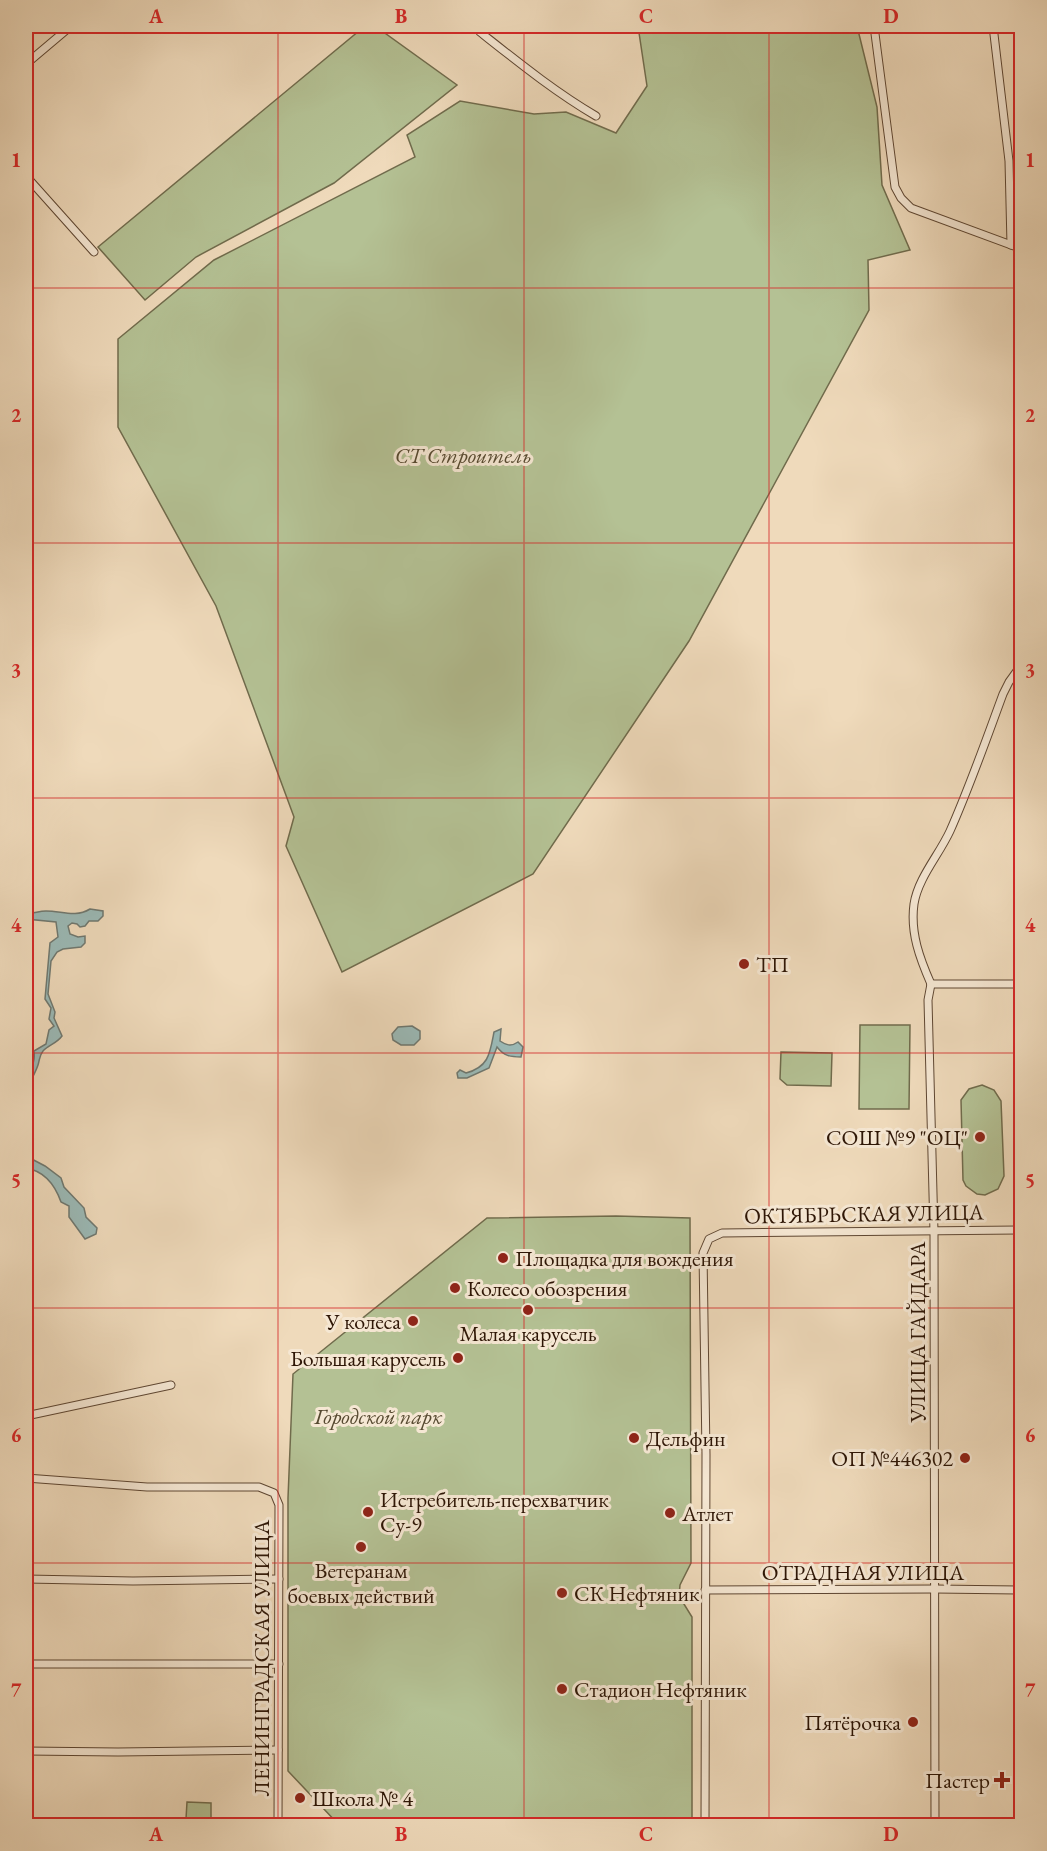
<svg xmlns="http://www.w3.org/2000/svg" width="1047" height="1851" viewBox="0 0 1047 1851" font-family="'EB Garamond',serif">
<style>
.green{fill:#b4c194;stroke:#706b4c;stroke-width:1.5}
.water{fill:#9bbab7;stroke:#6f7870;stroke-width:1.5}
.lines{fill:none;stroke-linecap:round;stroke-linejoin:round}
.street-casing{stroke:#5e4632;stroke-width:9}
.street{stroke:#f5e7d3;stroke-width:7}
.grid{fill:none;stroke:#d62828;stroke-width:1.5;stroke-opacity:0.55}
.poi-dot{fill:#8f2418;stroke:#f5e7d3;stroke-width:2}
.labels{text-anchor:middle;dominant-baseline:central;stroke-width:6;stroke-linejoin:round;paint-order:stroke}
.park-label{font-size:22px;font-style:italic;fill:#564930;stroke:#f5e7d3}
.poi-label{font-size:22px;fill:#2d1505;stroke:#f5e7d3;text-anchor:start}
.street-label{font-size:22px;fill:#2d1505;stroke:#f5e7d3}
.neatline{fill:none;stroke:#d62828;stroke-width:2}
.grid-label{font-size:20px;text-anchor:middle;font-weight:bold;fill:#d62828}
</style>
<rect width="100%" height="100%" fill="#efdabb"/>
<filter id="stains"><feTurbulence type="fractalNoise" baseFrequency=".00333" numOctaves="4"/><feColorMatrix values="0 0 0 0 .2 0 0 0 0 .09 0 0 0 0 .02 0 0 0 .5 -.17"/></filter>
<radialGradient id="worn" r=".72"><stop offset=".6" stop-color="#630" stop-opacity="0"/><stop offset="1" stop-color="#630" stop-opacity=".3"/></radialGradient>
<g class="green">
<path d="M365,26H375L457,85L334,183L196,257L145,300L98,247Z"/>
<path d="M638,26H857L877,107L882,185L910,250L868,260L869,310L689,641L533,874L342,972L286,846L294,817L216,606L118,427V339L214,260L415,157L407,135L460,101L534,114L566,112L616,133L647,86Z"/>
<path d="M860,1025H910L909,1109H859Z"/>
<path d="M781,1052L832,1053L831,1086L787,1085L780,1079Z"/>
<path d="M982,1085L994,1090L1001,1101L1004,1176L998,1189L985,1195L977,1194L966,1186L963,1180L961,1100L969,1089Z"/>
<path d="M616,1216L690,1218L691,1563L680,1585L679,1596L692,1617V1825H339L288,1771V1498L293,1374L487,1218Z"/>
<path d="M187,1802L211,1803V1819H186Z"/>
</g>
<g class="water">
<path d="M90,909L103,911V916L98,921H89L85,926L80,927L77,924L72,923L68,926L70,934L78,937L85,936V943L81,947L63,949L57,952L51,961L48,994L55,1012L54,1018L62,1036C57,1043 49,1045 43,1051C39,1056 40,1059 38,1065C35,1074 29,1083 26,1092V1071C34,1065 35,1060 34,1051L46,1044L49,1030L54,1026L49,1019L51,1008L45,999L50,943L58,937L56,922L26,919V913C33,914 38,911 46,911C62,911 75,918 90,909Z"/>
<path d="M412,1026L420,1031V1039L414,1045H401L393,1040L392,1034L398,1027Z"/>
<path d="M501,1029L500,1041C506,1045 511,1047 518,1042L523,1047L521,1057C510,1057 504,1056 497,1047L489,1068L467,1078H458L457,1073L460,1070L466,1073C489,1067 490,1053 494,1032Z"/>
<path d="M26,1156L45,1166L61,1178L64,1187L84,1208L86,1217L97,1228L96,1234L85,1239L69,1217V1206L61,1202C55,1185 44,1171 26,1168Z"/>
</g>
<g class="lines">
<g class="street-casing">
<g id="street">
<path d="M476,26L480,32C518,62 555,92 596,116"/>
<path d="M874,26L895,187L901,198L911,208L1022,249"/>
<path d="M993,26L1009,161L1011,245"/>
<path d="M26,64L71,26"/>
<path d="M26,176L94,252"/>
<path d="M931,984L928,1000L934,1232L935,1826"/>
<path d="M931,984C920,959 910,933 914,904C918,878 939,855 950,831C970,786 986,740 1003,694L1009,682L1022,664"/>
<path d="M931,984H1022"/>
<path d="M26,1416L171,1385"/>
<path d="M26,1478L147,1487H259L274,1493L279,1505L278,1826"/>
<path d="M26,1579L133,1581L279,1579"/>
<path d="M705,1590L935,1589L1022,1590"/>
<path d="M26,1664H279"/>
<path d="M26,1751L118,1752L278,1750"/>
<path d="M705,1826L706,1454L703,1253L709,1239L722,1233L1022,1230"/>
</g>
</g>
<use href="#street" class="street"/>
</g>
<path class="grid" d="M278,26V1826M524,26V1826M769,26V1826M26,288H1022M26,543H1022M26,798H1022M26,1053H1022M26,1308H1022M26,1563H1022"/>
<g class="poi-dot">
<circle cx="744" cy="964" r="6"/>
<circle cx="980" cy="1137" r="6"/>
<circle cx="503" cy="1258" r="6"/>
<circle cx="455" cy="1288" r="6"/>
<circle cx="528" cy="1310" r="6"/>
<circle cx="413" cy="1321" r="6"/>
<circle cx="458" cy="1358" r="6"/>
<circle cx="634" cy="1438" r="6"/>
<circle cx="965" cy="1458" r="6"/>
<circle cx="368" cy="1512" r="6"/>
<circle cx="670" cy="1513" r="6"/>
<circle cx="361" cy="1547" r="6"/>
<circle cx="562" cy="1593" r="6"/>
<circle cx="562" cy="1689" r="6"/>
<circle cx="913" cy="1722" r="6"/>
<path d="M999 1771h6v6h6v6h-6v6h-6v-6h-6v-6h6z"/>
<circle cx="300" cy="1798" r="6"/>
</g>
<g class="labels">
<g class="park-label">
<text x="463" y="455">СТ Строитель</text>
<text x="378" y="1416">Городской парк</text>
</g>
<g class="poi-label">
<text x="756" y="964">ТП</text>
<text x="968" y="1137" text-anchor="end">СОШ №9 "ОЦ"</text>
<text x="515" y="1258">Площадка для вождения</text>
<text x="467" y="1288">Колесо обозрения</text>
<text x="401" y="1321" text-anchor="end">У колеса</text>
<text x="528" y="1333" text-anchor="middle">Малая карусель</text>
<text x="446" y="1358" text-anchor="end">Большая карусель</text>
<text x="646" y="1438">Дельфин</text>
<text x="953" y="1458" text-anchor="end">ОП №446302</text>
<text x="380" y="1499">Истребитель-перехватчик<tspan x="380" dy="25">Су-9</tspan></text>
<text x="682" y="1513">Атлет</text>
<text x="361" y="1570" text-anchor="middle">Ветеранам<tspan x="361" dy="25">боевых действий</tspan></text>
<text x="574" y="1593">СК Нефтяник</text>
<text x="574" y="1689">Стадион Нефтяник</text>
<text x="901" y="1722" text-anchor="end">Пятёрочка</text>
<text x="990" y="1780" text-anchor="end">Пастер</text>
<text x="312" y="1798">Школа № 4</text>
</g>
<g class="street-label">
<text transform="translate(864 1214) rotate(-1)">ОКТЯБРЬСКАЯ УЛИЦА</text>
<text transform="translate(917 1332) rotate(-90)">УЛИЦА ГАЙДАРА</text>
<text x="863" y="1572">ОТРАДНАЯ УЛИЦА</text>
<text transform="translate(261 1658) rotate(-90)">ЛЕНИНГРАДСКАЯ УЛИЦА</text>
</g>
</g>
<rect width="1047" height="1851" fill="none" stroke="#efdabb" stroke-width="66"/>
<rect x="33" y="33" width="981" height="1785" class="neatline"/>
<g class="grid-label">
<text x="156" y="23">A</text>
<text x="401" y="23">B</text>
<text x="646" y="23">C</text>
<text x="891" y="23">D</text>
<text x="16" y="167">1</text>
<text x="1030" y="167">1</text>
<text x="16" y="422">2</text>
<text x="1030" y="422">2</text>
<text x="16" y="677">3</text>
<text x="1030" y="677">3</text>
<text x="16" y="932">4</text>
<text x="1030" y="932">4</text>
<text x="16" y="1187">5</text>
<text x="1030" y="1187">5</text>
<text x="16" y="1442">6</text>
<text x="1030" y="1442">6</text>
<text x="16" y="1697">7</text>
<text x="1030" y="1697">7</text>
<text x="156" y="1841">A</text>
<text x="401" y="1841">B</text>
<text x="646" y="1841">C</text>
<text x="891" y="1841">D</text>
</g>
<rect width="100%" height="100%" filter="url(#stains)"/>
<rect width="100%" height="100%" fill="url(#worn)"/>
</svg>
